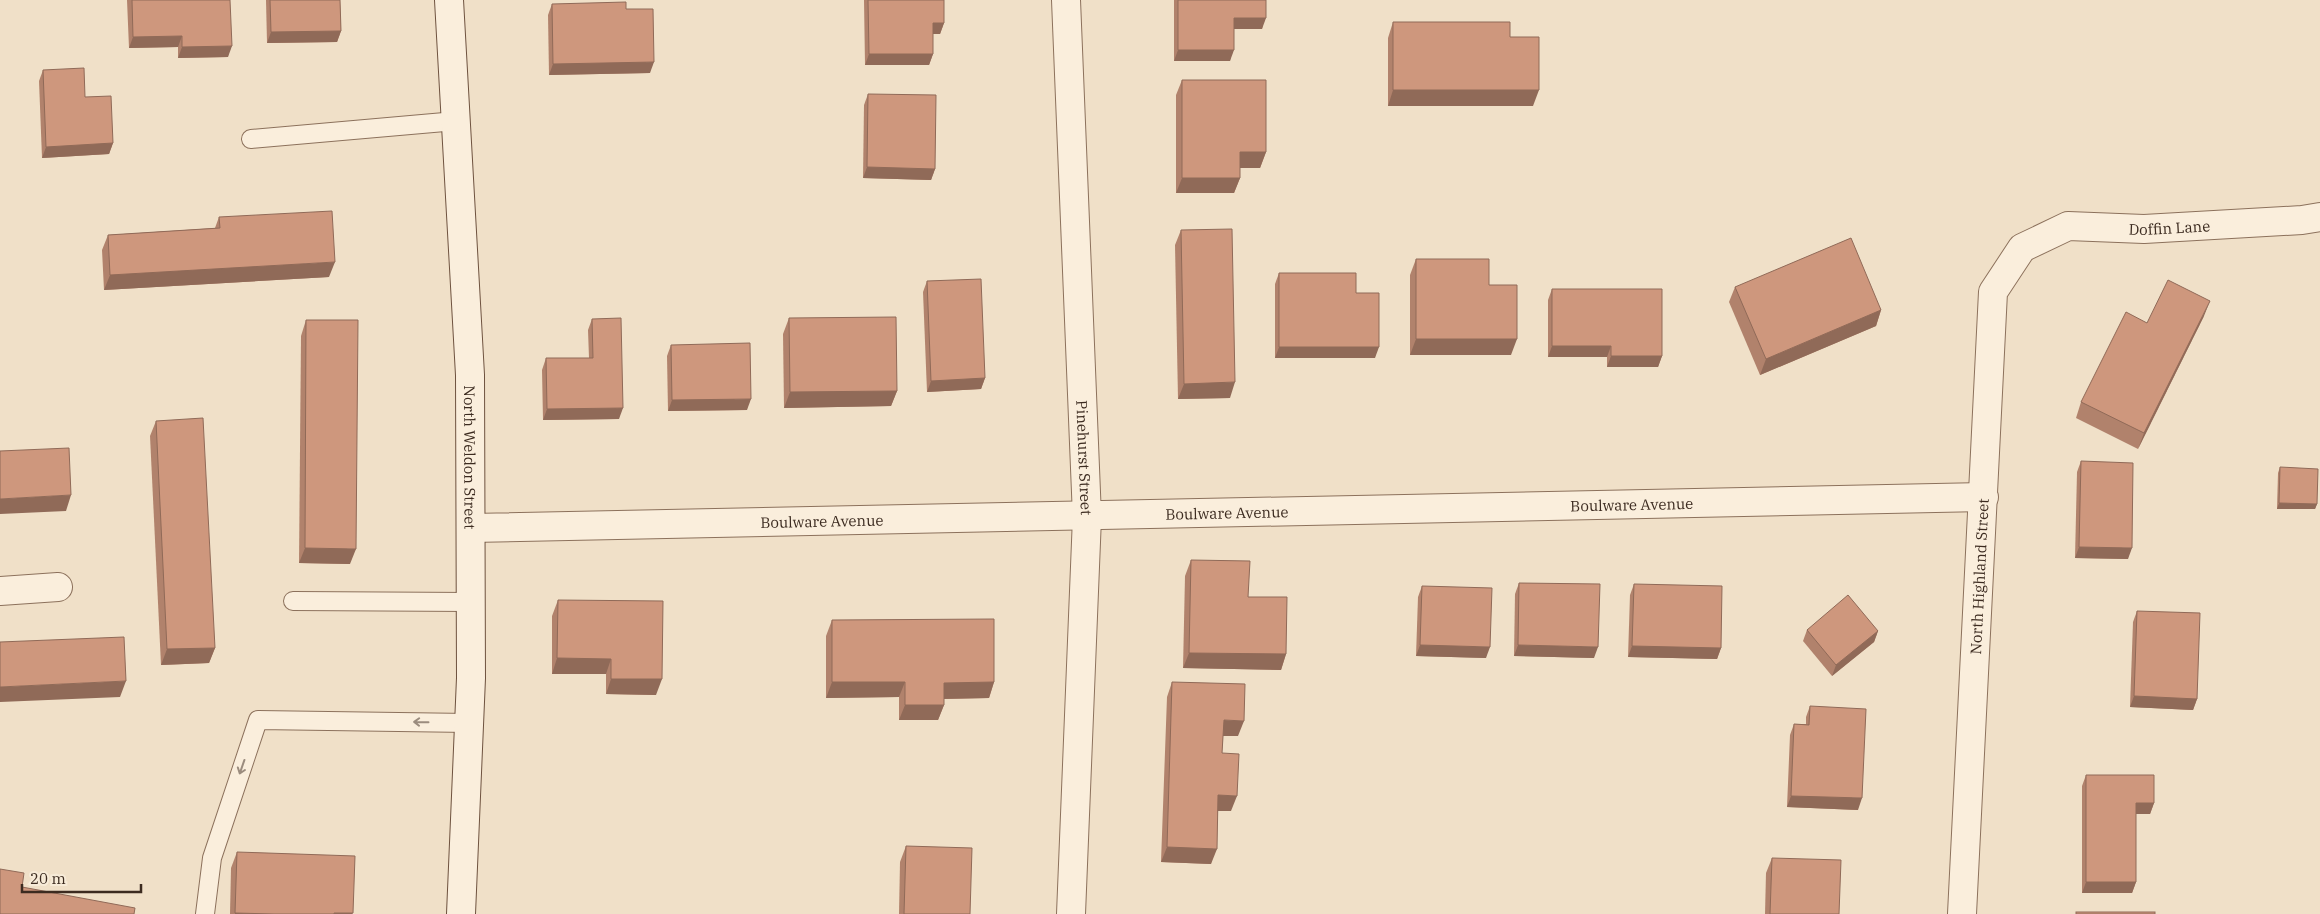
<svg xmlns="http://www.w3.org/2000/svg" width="2320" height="914" viewBox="0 0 2320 914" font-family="'IBM Plex Serif',serif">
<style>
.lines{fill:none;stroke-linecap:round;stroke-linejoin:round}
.lane-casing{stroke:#8c715c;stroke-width:20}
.street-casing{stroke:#8c715c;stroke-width:30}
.secondary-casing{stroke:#6e523f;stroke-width:30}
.lane{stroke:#faeedc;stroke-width:18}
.street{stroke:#faeedc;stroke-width:28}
.secondary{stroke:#faeedc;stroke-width:28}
.wall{fill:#b1826c}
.shaded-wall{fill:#906a58}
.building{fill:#ce977d;stroke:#906a58}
.oneway{stroke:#9b8c7e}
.labels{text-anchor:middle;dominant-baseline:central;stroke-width:4;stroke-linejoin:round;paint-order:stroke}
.street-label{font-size:15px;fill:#3c2b20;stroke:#f7ebd8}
</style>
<rect width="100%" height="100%" fill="#f0e0c8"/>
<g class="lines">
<g class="lane-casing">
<g id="lane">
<path d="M251,139L456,121"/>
<path d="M293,601L471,602"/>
<path d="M205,914L212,858L258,720L469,723"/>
</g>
</g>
<g class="street-casing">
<g id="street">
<path id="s1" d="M1066,0L1087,517L1071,914"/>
<path id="s2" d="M471,528L1984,497"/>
<path d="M0,591L58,587"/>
<path id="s3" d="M1962,914L1993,292L2022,248L2068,226L2144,229L2302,220L2320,217"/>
</g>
</g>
<g class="secondary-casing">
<g id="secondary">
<path id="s4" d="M449,0L470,375L471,678L461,914"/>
</g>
</g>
<use href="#lane" class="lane"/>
<use href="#street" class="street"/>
<use href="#secondary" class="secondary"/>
</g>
<g class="wall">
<path d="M127,0H230L228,57L178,58V47L129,48Z"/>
<path d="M266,0H340L341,31L337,42L267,43Z"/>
<path d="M864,0H944V23L940,34H933V54L929,65H865Z"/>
<path d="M1174,0H1266L1262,29H1234L1230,61H1174Z"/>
<path d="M552,4L626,9L650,73L549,75L548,15Z"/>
<path d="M1393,22L1510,37L1533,106H1388V38Z"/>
<path d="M43,70L85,97L113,143L109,154L42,158L39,81Z"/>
<path d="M1182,80L1266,152L1260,168H1240V178L1234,193H1176V95Z"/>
<path d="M868,94L935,169L931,180L863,178L864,105Z"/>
<path d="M219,217L329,277L104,290L102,250L108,235L215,228Z"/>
<path d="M1181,230L1230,398L1178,399L1175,245Z"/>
<path d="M1416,259L1511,355H1410V275Z"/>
<path d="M1279,273L1356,293L1375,358H1275V284Z"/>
<path d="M927,281L985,378L981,389L927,392L923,292Z"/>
<path d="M1735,287L1881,310L1876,326L1760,375L1729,302Z"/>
<path d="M1552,289L1662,356L1658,367H1607V357H1548V300Z"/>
<path d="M2204,316L2138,449L2076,418L2081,402Z"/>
<path d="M789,318L897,391L891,406L784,408L783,334Z"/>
<path d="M592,319L619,419L543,420L542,370L546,358H589L588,330Z"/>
<path d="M306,320L350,564L299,563L301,336Z"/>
<path d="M671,345L747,410L668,411L667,356Z"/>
<path d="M156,421L215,648L209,663L161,665L150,436Z"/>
<path d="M2081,461L2128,559L2075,558L2077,472Z"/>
<path d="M2280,467L2317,504L2315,509H2277L2278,473Z"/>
<path d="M1191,560L1248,597L1286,654L1281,670L1183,668L1185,576Z"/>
<path d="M1519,583L1594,658L1514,656L1515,594Z"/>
<path d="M1634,584L1721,648L1717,659L1628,657L1630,595Z"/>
<path d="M1422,586L1486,658L1416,656L1418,597Z"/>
<path d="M558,600L656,695L606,694V674H552V616Z"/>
<path d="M2137,611L2197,699L2193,710L2130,707L2133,622Z"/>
<path d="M832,620L994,682L989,698L944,699V705L938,720H899V697L826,698V636Z"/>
<path d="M1807,630L1878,631L1874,642L1832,676L1803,641Z"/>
<path d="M1172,682L1238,736H1223L1222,753L1231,811H1218L1211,864L1161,862L1167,697Z"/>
<path d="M1810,706L1858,810L1787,807L1790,735L1794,724H1806V717Z"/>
<path d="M2086,775L2154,803L2150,814H2136V882L2132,893H2082V786Z"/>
<path d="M906,846L970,914H899L900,862Z"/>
<path d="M237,852L352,914H230L231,868Z"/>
<path d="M1772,858L1839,914H1765L1766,873Z"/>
</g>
<g class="shaded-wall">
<path d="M1234,18H1266L1262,29H1230Z"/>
<path d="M933,23H944L940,34H929Z"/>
<path d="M341,31L337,42L267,43L271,32Z"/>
<path d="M182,36L178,47L129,48L133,37Z"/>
<path d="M232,46L228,57L178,58L182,47Z"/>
<path d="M1178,50H1234L1230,61H1174Z"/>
<path d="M869,54H933L929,65H865Z"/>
<path d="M654,62L650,73L549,75L553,64Z"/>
<path d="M1393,90H1539L1533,106H1388Z"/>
<path d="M113,143L109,154L42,158L46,147Z"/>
<path d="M1240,152H1266L1260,168H1234Z"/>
<path d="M867,167L935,169L931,180L863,178Z"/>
<path d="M1182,178H1240L1234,193H1176Z"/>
<path d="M335,262L329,277L104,290L110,275Z"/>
<path d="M2210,301L2204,316L2138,449L2144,433Z"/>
<path d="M1881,310L1876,326L1760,375L1766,359Z"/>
<path d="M1416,339H1517L1511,355H1410Z"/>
<path d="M1552,346H1611L1607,357H1548Z"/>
<path d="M1279,347H1379L1375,358H1275Z"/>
<path d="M1611,356H1662L1658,367H1607Z"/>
<path d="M985,378L981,389L927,392L931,381Z"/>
<path d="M1235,382L1230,398L1178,399L1184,384Z"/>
<path d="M897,391L891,406L784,408L790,392Z"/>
<path d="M751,399L747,410L668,411L672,400Z"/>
<path d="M623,408L619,419L543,420L547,409Z"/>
<path d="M71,495L66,511L0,514V499Z"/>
<path d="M2279,503L2317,504L2315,509H2277Z"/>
<path d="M2079,547L2132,548L2128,559L2075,558Z"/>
<path d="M305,548L356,549L350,564L299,563Z"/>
<path d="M1878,631L1874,642L1832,676L1836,665Z"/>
<path d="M1420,645L1490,647L1486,658L1416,656Z"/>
<path d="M1518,645L1598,647L1594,658L1514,656Z"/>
<path d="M1632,646L1721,648L1717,659L1628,657Z"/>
<path d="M215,648L209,663L161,665L167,649Z"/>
<path d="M1189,653L1286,654L1281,670L1183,668Z"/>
<path d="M557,658L611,659L606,674H552Z"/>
<path d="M611,679H662L656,695L606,694Z"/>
<path d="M126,681L120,697L0,702V687Z"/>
<path d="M832,682H905L899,697L826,698Z"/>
<path d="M994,682L989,698L938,699L944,683Z"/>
<path d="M2134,696L2197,699L2193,710L2130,707Z"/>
<path d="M905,705H944L938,720H899Z"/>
<path d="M1224,720L1244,721L1238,736H1218Z"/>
<path d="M1218,795L1237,796L1231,811H1213Z"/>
<path d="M1791,796L1862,798L1858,810L1787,807Z"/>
<path d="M2136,803H2154L2150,814H2132Z"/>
<path d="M1167,847L1217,849L1211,864L1161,862Z"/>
<path d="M2086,882H2136L2132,893H2082Z"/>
<path d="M235,913L274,914H235Z"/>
<path d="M334,913H353L352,914H333Z"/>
</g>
<g class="building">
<path d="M132,0H230L232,46L182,47V36L133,37Z"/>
<path d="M270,0H340L341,31L271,32Z"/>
<path d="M868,0H944V23H933V54H869Z"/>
<path d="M1178,0H1266V18H1234V50H1178Z"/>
<path d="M626,2V9H653L654,62L553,64L552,4Z"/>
<path d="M1393,22H1510V37H1539V90H1393Z"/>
<path d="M84,68L85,97L111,96L113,143L46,147L43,70Z"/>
<path d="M1182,80H1266V152H1240V178H1182Z"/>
<path d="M868,94L936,95L935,169L867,167Z"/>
<path d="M332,211L335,262L110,275L108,235L220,228L219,217Z"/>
<path d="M1232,229L1235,382L1184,384L1181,230Z"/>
<path d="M1851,238L1881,310L1766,359L1735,287Z"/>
<path d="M1416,259H1489V285H1517V339H1416Z"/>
<path d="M1279,273H1356V293H1379V347H1279Z"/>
<path d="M981,279L985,378L931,381L927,281Z"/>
<path d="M2168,280L2210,301L2144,433L2081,402L2126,312L2147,323Z"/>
<path d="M1552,289H1662V356H1611V346H1552Z"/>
<path d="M896,317L897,391L790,392L789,318Z"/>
<path d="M621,318L623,408L547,409L546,358H593L592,319Z"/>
<path d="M306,320H358L356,549L305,548Z"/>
<path d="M750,343L751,399L672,400L671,345Z"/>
<path d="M203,418L215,648L167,649L156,421Z"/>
<path d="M69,448L71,495L0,499V451Z"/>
<path d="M2081,461L2133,463L2132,548L2079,547Z"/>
<path d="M2280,467L2318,469L2317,504L2279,503Z"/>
<path d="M1191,560L1250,561L1248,597H1287L1286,654L1189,653Z"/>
<path d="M1519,583L1600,584L1598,647L1518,645Z"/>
<path d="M1634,584L1722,586L1721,648L1632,646Z"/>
<path d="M1422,586L1492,588L1490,647L1420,645Z"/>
<path d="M1848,595L1878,631L1836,665L1807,630Z"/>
<path d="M558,600L663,601L662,679H611V659L557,658Z"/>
<path d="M2137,611L2200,613L2197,699L2134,696Z"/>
<path d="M994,619V682L944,683V705H905V682H832V620Z"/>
<path d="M124,637L126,681L0,687V642Z"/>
<path d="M1172,682L1245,684L1244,721L1224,720L1222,753L1239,754L1237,796L1218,795L1217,849L1167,847Z"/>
<path d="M1810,706L1866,709L1862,798L1791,796L1794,724L1809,725Z"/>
<path d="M2086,775H2154V803H2136V882H2086Z"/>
<path d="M906,846L972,848L970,914H904Z"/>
<path d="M237,852L355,856L353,913H334V914H274L235,913Z"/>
<path d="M1772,858L1841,860L1839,914H1770Z"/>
<path d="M0,869L24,873L22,887L135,908L134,914H0Z"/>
<rect x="2076" y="912" width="79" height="2"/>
</g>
<defs><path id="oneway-shaft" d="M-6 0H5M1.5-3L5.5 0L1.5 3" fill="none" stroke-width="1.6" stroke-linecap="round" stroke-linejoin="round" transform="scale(1.25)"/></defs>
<g class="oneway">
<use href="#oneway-shaft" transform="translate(421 722) rotate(-179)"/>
<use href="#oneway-shaft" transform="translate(242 767) rotate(109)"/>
</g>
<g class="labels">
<g class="street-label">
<text stroke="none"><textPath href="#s3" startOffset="828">Doffin Lane</textPath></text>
<text stroke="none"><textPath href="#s4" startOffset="458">North Weldon Street</textPath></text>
<text stroke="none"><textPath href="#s1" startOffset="458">Pinehurst Street</textPath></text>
<text stroke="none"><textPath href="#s2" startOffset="1161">Boulware Avenue</textPath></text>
<text stroke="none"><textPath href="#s2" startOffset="756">Boulware Avenue</textPath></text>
<text stroke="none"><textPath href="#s2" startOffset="351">Boulware Avenue</textPath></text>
<text stroke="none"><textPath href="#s3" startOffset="338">North Highland Street</textPath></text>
</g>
</g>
<path d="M22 884v8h119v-8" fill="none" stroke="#3c2b20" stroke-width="2.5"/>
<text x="30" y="884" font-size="15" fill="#3c2b20" stroke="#f7ebd8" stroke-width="4" paint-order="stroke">20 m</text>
</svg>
